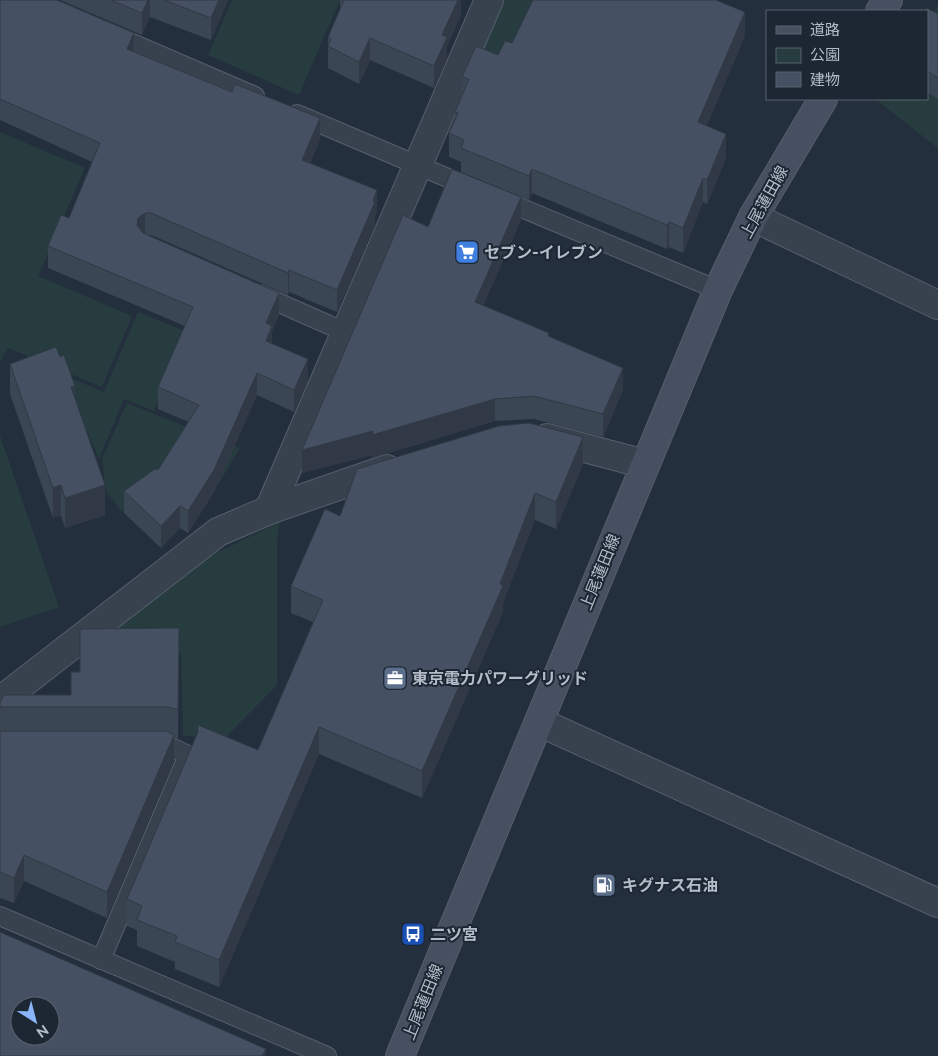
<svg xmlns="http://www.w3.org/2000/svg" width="938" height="1056" viewBox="0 0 938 1056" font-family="Raleway,'Noto Sans JP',sans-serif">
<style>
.green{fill:#263c3f}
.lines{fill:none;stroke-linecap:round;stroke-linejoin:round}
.lane-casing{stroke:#565f6c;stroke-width:20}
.street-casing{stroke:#565f6c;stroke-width:30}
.secondary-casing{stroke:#565f6c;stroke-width:30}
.lane{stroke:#38414e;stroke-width:18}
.street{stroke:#38414e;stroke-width:28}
.secondary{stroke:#465061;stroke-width:28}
.wall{fill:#3b4654}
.shaded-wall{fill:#303945}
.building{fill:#455162;stroke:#303945;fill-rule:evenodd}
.labels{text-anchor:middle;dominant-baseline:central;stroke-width:4;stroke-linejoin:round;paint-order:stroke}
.street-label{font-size:16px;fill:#b4bcc9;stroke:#1d2633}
.poi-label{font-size:16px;font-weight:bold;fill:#b4bcc9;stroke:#1d2633;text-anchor:start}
</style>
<rect width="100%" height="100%" fill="#242f3e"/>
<g class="green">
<path d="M232,0H340L299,95L208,55Z"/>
<path d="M503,0H541L512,63L480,49Z"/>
<path d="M938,5V148L875,99H927V19Z"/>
<path d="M0,132L85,168L38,276L132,316L102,387L8,348L0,362Z"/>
<path d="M138,312L187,332L154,411L124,399L99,459L63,375L104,392Z"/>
<path d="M127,403L240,448L219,483L203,472L122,512L106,491L102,459Z"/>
<path d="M0,436L59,607L0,627Z"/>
<path d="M280,521L277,539V685L227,736H183L181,653L98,655L97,644L203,560Z"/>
</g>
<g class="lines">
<g class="lane-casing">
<g id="lane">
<path d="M111,34L255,96"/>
<path d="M297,114L469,187"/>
<path d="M500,199L718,290"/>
<path d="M259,294L345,332"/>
<path d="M0,916L327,1056"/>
<path d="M101,960L188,755L169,746H151"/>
</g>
</g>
<g class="street-casing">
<g id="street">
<path d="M753,217L938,305"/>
<path d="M547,438L645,464"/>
<path d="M269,510L489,0"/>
<path d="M0,701L218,532L269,510L387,469"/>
<path d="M539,722L938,903"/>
</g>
</g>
<g class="secondary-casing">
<g id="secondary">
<path d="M880,11L888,0"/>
<path d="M400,1056L718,290L753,217L823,99"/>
</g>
</g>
<use href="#lane" class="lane"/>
<use href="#street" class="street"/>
<use href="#secondary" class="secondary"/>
</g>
<g class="wall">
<path d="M0,0L134,52L320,140L310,163L377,212L375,217V224L337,312L289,292L288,295L151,235H147L279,315L272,331V344L308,381L294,412L257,395L214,492L188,533L180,528L161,548L124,513V491L158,470L189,422L158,409V387L185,326L48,268V246L69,218L92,162L0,120Z"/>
<path d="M60,0H228L211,40L150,17L142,35Z"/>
<path d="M340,0H461V15L447,46V59L434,88L370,60L359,84L328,68V37L341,8L340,7Z"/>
<path d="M927,11L938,14V99L927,92Z"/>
<path d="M745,36L706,126L726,158L707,204L703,202L683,253L669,247L667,249L532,193L529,200L461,172V162L449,157V133L455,121V112L462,94V77L498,55L512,43Z"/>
<path d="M521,220L483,305L549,337L623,390L603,437L534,419L495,421L372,458V455L302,473L428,227Z"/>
<path d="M10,364L75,398L105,515L65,528L61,515L53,518L10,394Z"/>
<path d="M583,464L556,529L535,520L503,603V612L422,798L319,754L219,987L175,969V962L137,946V930L127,926V899L258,750L313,622L291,613V586L340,516Z"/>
<path d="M179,628L178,739L174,737V760L107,918L24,881L14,903L0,898V703L71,695L80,672Z"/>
</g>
<g class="shaded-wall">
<path d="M148,0H150V17L142,35V13Z"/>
<path d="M219,0H228L211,40V18Z"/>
<path d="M455,0H461V15L447,46V59L434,88V66L442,35Z"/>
<path d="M745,12V36L698,147V122Z"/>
<path d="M134,33V55L127,49Z"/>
<path d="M370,38V60L359,84V62Z"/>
<path d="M320,118V140L302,182V160Z"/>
<path d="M726,134V158L707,204V180Z"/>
<path d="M532,169V193L529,200V176Z"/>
<path d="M703,178V202L683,253V228Z"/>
<path d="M377,190V212L375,217V224L337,312V290Z"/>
<path d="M521,197V220L475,325V302Z"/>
<path d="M145,213V235L138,240L137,225L138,218Z"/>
<path d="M669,222V247L667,249V225Z"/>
<path d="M289,270V292L288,295V273Z"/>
<path d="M279,293V315L272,331V348L266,363V323Z"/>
<path d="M308,359V381L294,412V390Z"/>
<path d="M623,368V390L603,437V414Z"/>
<path d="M257,373V395L214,492L188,533V511Z"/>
<path d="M75,386V416L71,387Z"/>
<path d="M495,399V421L372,458V455L302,473V450Z"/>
<path d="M583,437V464L556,529V502Z"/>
<path d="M61,485V515L53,518V488Z"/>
<path d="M105,485V515L65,528V498Z"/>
<path d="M535,493V520L503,603V612L422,798V771L500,584Z"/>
<path d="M180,506V528L161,548V526Z"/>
<path d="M319,727V754L219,987V960Z"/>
<path d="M174,735V760L107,918V892Z"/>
<path d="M24,855V881L14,903V878Z"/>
<path d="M266,1049V1056H262Z"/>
</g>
<g class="building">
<path d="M0,0H57L134,33L127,49L232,92L235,84L320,118L302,160L377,190L373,201L375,202L337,290L289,270L288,273L151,213H145L138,218L137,225L143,233L279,293L266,323L272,326L266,341L308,359L294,390L257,373L214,470L188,511L180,506L161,526L124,491L155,469L158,470L199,405L158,387L193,307L48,246L61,215L69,218L100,143L0,99Z"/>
<path d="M111,0H148L142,13Z"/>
<path d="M164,0H219L211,18Z"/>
<path d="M344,0H458L442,35L447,37L434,66L370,38L359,62L328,46L331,39L328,37Z"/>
<path d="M533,0H716L745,12L698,122L726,134L707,180L703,178L683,228L669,222L667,225L532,169L529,176L461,148L464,140L449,133L458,113L455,112L469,79L462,77L476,46L498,55L505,41L512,43Z"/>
<path d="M927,8L938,14V78L927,71V11H925Z"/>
<path d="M452,169L521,197L475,302L549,333L548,336L623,368L603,414L534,396L495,399L372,435L373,431L302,450L403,215L428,227Z"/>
<path d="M56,347L60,357L64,355L75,386L71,387L105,485L65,498L61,485L53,488L10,364Z"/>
<path d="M529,423L583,437L556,502L535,493L500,584L503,586L422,771L319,727L219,960L175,942L177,936L137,920L142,906L127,899L198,732V725L258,750L323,600L291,586L325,509L340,516L357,469L499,426Z"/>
<path d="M179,628L178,710L169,707H0V703L4,695H71V672H80V630L82,629Z"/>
<path d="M0,731H167L174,735L107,892L24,855L14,878L0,872Z"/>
<path d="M0,932L266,1049L262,1056H0ZM20,1006H50V1036H20Z"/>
</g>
<defs>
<g id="supermarket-square" transform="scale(1.25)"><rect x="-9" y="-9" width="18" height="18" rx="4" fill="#3f7fe0" stroke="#1d2633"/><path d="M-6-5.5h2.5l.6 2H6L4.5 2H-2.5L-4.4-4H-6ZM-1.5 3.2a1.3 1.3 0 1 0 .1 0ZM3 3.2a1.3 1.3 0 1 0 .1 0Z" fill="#fff"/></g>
<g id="office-square" transform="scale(1.25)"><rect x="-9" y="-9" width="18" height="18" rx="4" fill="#5c6f8a" stroke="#1d2633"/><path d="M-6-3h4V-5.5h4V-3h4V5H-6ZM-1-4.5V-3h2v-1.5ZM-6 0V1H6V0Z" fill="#fff"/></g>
<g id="fuel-square" transform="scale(1.25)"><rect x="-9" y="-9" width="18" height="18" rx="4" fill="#5c6f8a" stroke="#1d2633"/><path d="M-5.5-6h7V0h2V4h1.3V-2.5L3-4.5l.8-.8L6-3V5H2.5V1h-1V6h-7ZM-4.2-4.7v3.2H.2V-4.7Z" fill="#fff"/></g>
<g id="bus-square" transform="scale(1.25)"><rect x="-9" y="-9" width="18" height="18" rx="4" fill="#1a4fb4" stroke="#1d2633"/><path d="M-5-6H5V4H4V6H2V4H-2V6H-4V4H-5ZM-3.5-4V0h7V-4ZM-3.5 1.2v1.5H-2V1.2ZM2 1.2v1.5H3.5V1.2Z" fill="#fff"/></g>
</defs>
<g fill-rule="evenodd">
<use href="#supermarket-square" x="467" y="252"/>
<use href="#office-square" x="395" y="678"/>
<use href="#fuel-square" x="604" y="885"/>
<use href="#bus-square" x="413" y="934"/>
</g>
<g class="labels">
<g class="street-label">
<text transform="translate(764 202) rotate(-61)">上尾蓮田線</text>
<text transform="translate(600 572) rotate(-68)">上尾蓮田線</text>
<text transform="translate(423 1002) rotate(-68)">上尾蓮田線</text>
</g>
<g class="poi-label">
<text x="484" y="252">セブン-イレブン</text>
<text x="412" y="678">東京電力パワーグリッド</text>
<text x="622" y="885">キグナス石油</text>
<text x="430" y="934">二ツ宮</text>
</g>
</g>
<rect x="766" y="10" width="162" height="90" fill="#1d2633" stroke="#59626f"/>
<rect x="776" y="26" width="25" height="8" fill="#465061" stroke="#59626f"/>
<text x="810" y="35" font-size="15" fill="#b4bcc9">道路</text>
<rect x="776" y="48" width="25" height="15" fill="#263c3f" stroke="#59626f"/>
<text x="810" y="60" font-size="15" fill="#b4bcc9">公園</text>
<rect x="776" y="72" width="25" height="15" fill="#455162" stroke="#59626f"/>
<text x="810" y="85" font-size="15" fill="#b4bcc9">建物</text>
<g transform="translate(35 1021) rotate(144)"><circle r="24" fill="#1d2633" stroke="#59626f"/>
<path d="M0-4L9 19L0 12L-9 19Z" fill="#8ab4f8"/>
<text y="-8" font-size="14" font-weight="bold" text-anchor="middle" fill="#b4bcc9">N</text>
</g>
</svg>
